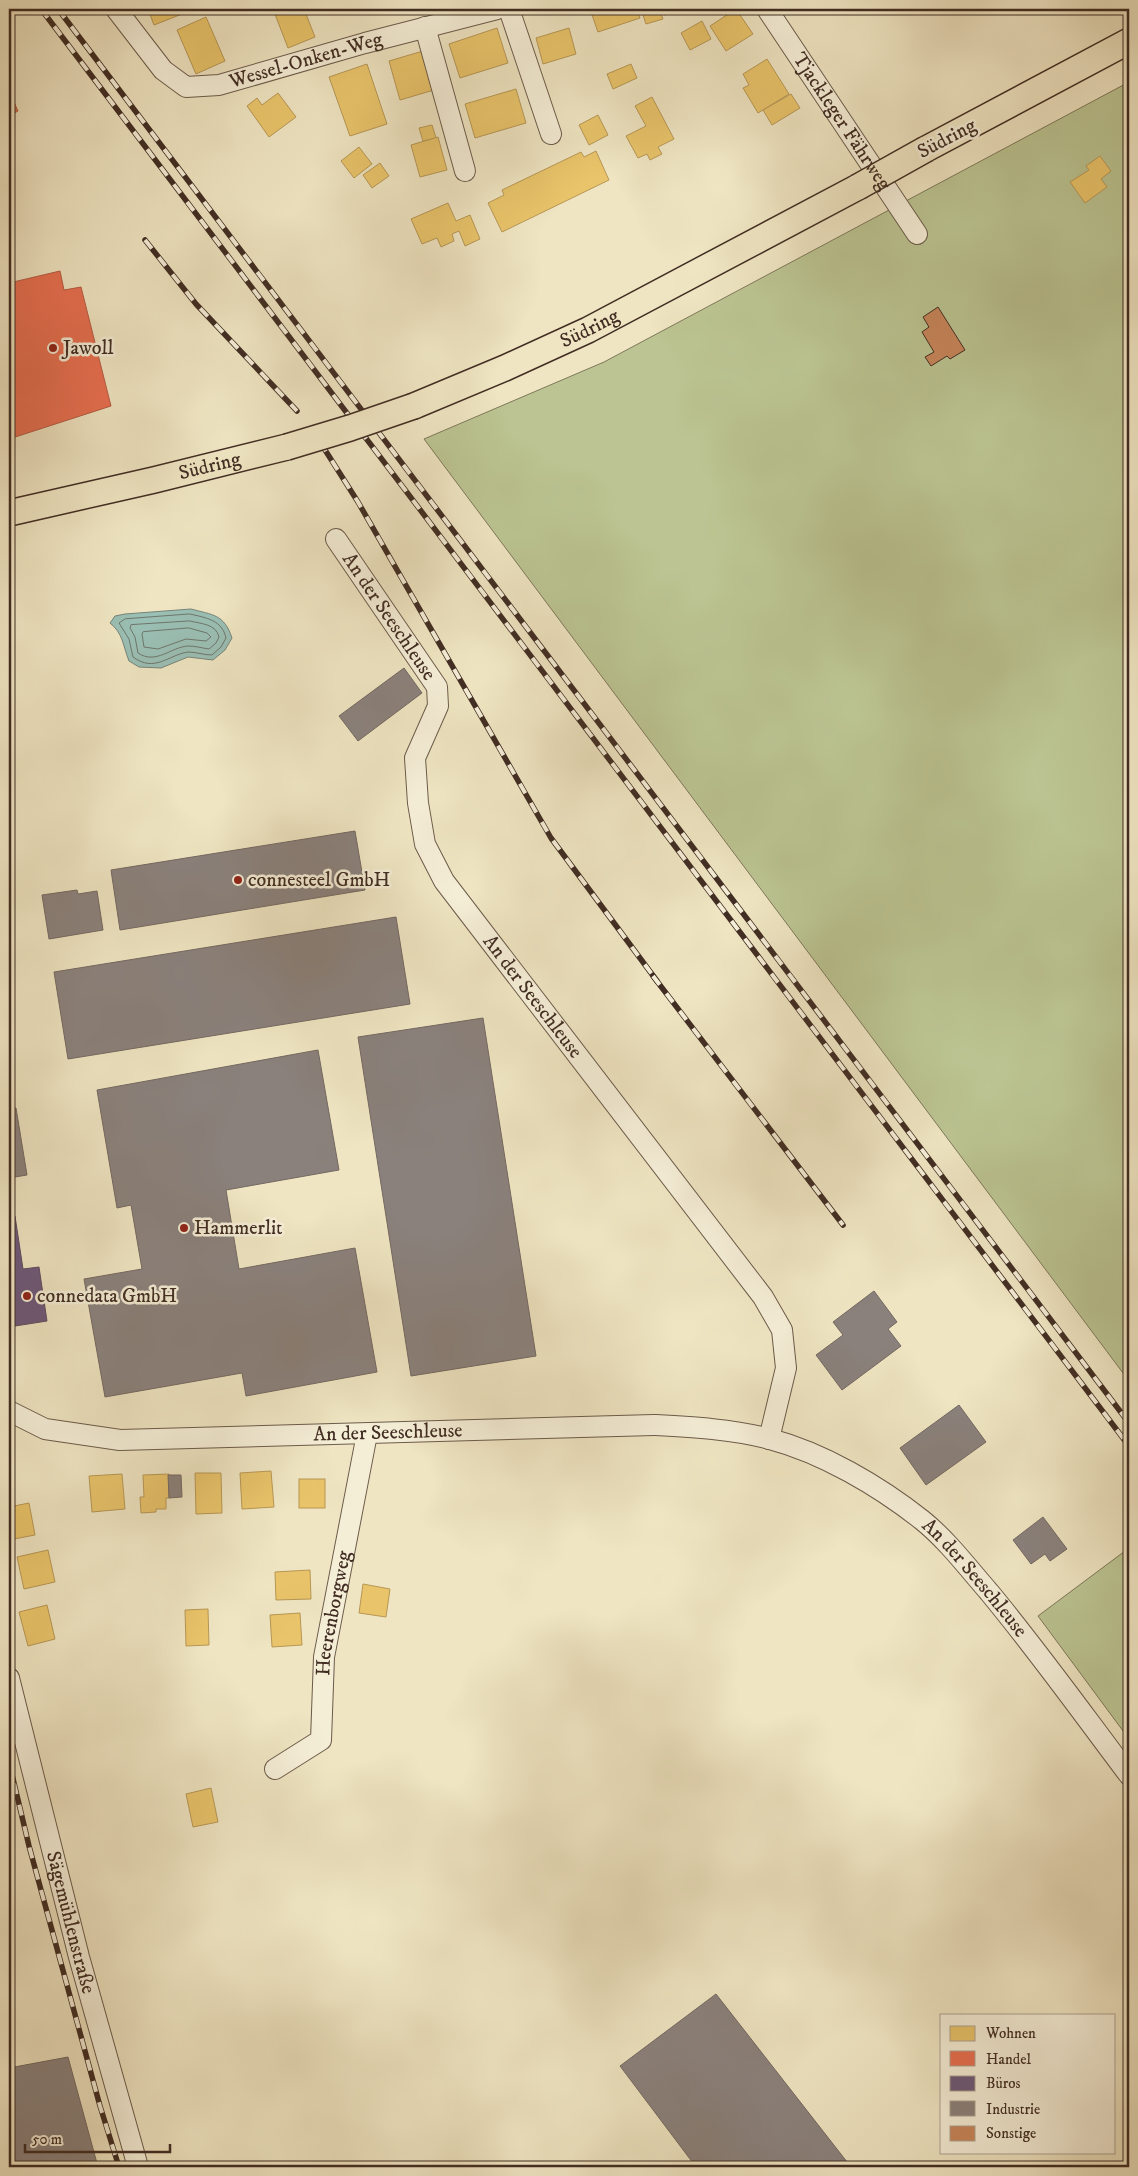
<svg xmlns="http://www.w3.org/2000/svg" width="1138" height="2176" viewBox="0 0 1138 2176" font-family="'IM FELL DW Pica',serif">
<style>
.green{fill:#bbc492;stroke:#7e785a}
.water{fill:#9abfb4;stroke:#76857a}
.homes{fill:#e9c46a;stroke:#b79755}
.shops{fill:#e76f51;stroke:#b55b43}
.offices{fill:#6d597a;stroke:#604c60}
.industry{fill:#8a817c;stroke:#746861}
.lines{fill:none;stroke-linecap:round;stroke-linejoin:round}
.shore{stroke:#6e766c;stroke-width:1}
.building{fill:#c7855a;stroke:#412d23}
.minor-casing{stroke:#6c5b4b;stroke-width:22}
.major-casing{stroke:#412d23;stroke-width:28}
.minor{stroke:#f5eed7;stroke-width:20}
.major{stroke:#efe5c2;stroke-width:25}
.rail-casing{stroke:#412d23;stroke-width:5.5}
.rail{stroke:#f5eed7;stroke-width:4;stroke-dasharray:11;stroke-linecap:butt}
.major-bridge-casing{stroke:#412d23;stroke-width:28;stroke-linecap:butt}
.major-bridge{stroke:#efe5c2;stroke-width:25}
.poi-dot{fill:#8f2418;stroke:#f5eed7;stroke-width:2}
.labels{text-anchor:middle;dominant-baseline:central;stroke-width:5;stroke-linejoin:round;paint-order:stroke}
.street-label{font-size:20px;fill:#412d23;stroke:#f5eed7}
.poi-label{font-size:20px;fill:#412d23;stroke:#f5eed7;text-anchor:start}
</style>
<rect width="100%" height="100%" fill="#efe5c2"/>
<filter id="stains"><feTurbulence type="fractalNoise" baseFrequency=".004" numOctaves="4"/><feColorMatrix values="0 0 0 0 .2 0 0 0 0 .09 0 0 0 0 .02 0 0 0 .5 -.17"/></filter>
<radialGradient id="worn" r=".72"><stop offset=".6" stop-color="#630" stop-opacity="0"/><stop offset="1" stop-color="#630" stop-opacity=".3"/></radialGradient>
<g class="green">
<path d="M1129,82V1381L424,439L604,362Z"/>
<path d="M1129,1548V1739L1038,1616Z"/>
</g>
<path class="water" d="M191,609C213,615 224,614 232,638L225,650L213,660L188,657L161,668L139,667L129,661C123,646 123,633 110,623L115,616L125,614Z"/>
<g class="homes">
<path d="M148,9H180L182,14L154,25Z"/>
<path d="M273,9H304L315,37L288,48Z"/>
<path d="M590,9H637L640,18L598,32Z"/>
<path d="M641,9H659L663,19L646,24Z"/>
<path d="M662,9H685L664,15Z"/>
<path d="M736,9L753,34L726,51L710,26Z"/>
<path d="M206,17L225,61L196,74L177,30Z"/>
<path d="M702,21L711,39L690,50L681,33Z"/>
<path d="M497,28L508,63L460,78L449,44Z"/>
<path d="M569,28L576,54L543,64L536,38Z"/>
<path d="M423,51L434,90L400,100L389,61Z"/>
<path d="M767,59L789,94L758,113L743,88L749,85L743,74Z"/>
<path d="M367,64L387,124L350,136L329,77Z"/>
<path d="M631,64L637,78L613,89L607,74Z"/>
<path d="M516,89L526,123L475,138L465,104Z"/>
<path d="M278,93L296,117L269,137L247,106L257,98L262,105Z"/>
<path d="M791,94L800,108L772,125L763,110Z"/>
<path d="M652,97L674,139L658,147L662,154L650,160L647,154L638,158L626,136L646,126L635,106Z"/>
<path d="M598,115L608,135L589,145L579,125Z"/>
<path d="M432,125L436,138L423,141L419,128Z"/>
<path d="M438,137L447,170L420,177L411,145Z"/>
<path d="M359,147L372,164L354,178L341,161Z"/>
<path d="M596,151L609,180L502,232L488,203L504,195L502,190L581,152L584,157Z"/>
<path d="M1100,156L1111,171L1101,179L1107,187L1085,203L1070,182L1089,170L1086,166Z"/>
<path d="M380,163L389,176L372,188L363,175Z"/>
<path d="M448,203L456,221L470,215L480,239L465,246L459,231L452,234L454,241L441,247L437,238L422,244L411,219Z"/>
<path d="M271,1471L274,1507L242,1509L240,1473Z"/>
<path d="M195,1473H221L222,1513L196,1514Z"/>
<path d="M122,1474L125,1509L92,1512L89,1476Z"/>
<path d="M169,1474V1498H166V1509H156V1512L141,1513L140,1497H144L143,1475Z"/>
<rect x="299" y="1479" width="26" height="29"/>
<path d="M29,1503L35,1535L9,1540V1507Z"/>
<path d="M48,1550L55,1582L24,1589L17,1557Z"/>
<path d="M310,1570L311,1599L276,1600L275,1572Z"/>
<path d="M363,1584L390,1589L386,1617L359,1613Z"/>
<path d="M47,1605L55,1639L28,1646L19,1612Z"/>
<path d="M208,1609L209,1645L186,1646L185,1610Z"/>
<path d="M300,1613L302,1645L272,1647L270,1615Z"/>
<path d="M211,1788L218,1822L193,1827L186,1794Z"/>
</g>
<g class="shops">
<path d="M9,91L18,111L9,116Z"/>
<path d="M60,271L64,290L81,287L111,406L9,439V283Z"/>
</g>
<path class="offices" d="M15,1216L23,1269L39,1267L47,1321L15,1326L9,1291V1217Z"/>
<g class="industry">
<path d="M404,668L422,693L358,741L339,716Z"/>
<path d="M355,831L365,890L120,930L111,870Z"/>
<path d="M77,890L78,894L97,891L103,930L49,939L42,895Z"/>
<path d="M396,917L410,1004L68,1059L54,972Z"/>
<path d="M483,1018L536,1356L411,1376L358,1037Z"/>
<path d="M318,1050L339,1170L226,1190L239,1269L355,1248L377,1372L246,1396L242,1373L105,1397L84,1279L142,1269L131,1205L117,1208L97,1090Z"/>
<path d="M16,1108L27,1175L9,1178V1109Z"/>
<path d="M874,1291L897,1322L888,1329L901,1346L842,1390L816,1355L843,1335L833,1322Z"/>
<path d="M959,1405L986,1442L926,1485L900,1448Z"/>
<path d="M168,1475H181L182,1497L169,1498Z"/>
<path d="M1043,1517L1067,1549L1050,1561L1045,1554L1031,1564L1013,1540Z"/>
<path d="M716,1994L851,2167H696L620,2066Z"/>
<path d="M68,2057L98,2167H9V2068Z"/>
</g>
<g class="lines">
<g class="shore">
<path d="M190,614C207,618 222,620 226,638L221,647L212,655C204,655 196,652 188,652C168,655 155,673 133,657L129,639L119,623L125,619Z"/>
<path d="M190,621C202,624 216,624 219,637L216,643L209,649C202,648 195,646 188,646C171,647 156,665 138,653L135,637L130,628L131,625Z"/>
<path d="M189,628L207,633L211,637L206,641L186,639L158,649L144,647L142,634L143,632Z"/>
</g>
</g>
<path class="building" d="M938,307L965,350L950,359L947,356L931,366L925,357L934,352L922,332L929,327L923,317Z"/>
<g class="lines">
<g class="minor-casing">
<g id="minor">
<path id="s1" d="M116,9L163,70L186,87L219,85L365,43L497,9"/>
<path d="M509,9L551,134"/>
<path id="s2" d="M767,9L917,234"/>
<path d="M425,27L465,171"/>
<path id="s3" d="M336,539L437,687L438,706L415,758L418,803L425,844L444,881L763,1297L782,1330L786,1368L769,1439"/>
<path id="s4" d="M9,1411L45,1429L120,1440L654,1425C692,1427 732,1429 770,1439C823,1453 879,1486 922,1520C947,1540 968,1568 989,1592C1038,1651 1083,1714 1129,1775"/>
<path id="s5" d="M9,1678L79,1957L138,2167"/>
<path id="s6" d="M275,1769L321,1740L324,1657L367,1434"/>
</g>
</g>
<g class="major-casing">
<g id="major">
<path d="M926,149L1129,41"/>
<path id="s7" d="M414,406L505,368L588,330L858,187"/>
<path id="s8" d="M9,513L154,480L287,447"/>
</g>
</g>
<use href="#minor" class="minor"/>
<use href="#major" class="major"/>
<g class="rail-casing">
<g id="rail">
<path d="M41,9L1129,1446"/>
<path d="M58,9L1129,1423"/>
<path d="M145,240L196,304L297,411"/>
<path d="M320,442L358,502L551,838L657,981"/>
<path d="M653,976L843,1225"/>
<path d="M9,1762L29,1846L100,2106L119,2167"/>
</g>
</g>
<use href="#rail" class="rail"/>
<g class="major-bridge-casing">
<g id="major-bridge">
<path d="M858,187L926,149"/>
<path d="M287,447L350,428L414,406"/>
</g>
</g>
<use href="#major-bridge" class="major-bridge"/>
</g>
<g class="poi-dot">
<circle cx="53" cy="348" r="5"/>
<circle cx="238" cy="880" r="5"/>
<circle cx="184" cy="1228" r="5"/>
<circle cx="27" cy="1296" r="5"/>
</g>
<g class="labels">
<g class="street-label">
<text stroke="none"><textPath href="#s1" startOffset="229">Wessel-Onken-Weg</textPath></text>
<text stroke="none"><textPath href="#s2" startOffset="135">Tjackleger Fährweg</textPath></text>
<text transform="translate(947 139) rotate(-28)">Südring</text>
<text stroke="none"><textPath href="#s7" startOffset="192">Südring</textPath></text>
<text stroke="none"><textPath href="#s8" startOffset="206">Südring</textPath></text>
<text stroke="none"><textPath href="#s3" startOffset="94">An der Seeschleuse</textPath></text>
<text stroke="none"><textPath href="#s3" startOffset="529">An der Seeschleuse</textPath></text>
<text stroke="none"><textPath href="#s4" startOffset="384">An der Seeschleuse</textPath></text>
<text stroke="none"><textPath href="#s4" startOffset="1019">An der Seeschleuse</textPath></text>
<text stroke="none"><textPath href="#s6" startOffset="182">Heerenborgweg</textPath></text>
<text stroke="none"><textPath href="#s5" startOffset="252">Sägemühlenstraße</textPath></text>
</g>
<g class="poi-label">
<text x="63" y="348">Jawoll</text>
<text x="248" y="880">connesteel GmbH</text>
<text x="194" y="1228">Hammerlit</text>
<text x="37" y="1296">connedata GmbH</text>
</g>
</g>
<rect width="1138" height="2176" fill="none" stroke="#efe5c2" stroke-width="30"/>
<rect x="10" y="10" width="1118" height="2156" fill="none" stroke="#412d23" stroke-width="2.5"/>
<rect x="15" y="15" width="1108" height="2146" fill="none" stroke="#412d23"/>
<rect x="940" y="2014" width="175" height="140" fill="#f5eed7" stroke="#ada18f"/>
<rect x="950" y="2026" width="25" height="15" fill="#e9c46a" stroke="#ada18f"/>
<text x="986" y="2038" font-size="15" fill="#412d23">Wohnen</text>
<rect x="950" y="2051" width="25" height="15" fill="#e76f51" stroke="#ada18f"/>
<text x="986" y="2064" font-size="15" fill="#412d23">Handel</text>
<rect x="950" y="2076" width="25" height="15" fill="#6d597a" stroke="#ada18f"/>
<text x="986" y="2088" font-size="15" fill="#412d23">Büros</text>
<rect x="950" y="2101" width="25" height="15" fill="#8a817c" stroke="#ada18f"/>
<text x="986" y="2114" font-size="15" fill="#412d23">Industrie</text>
<rect x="950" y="2126" width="25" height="15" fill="#c7855a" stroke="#ada18f"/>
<text x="986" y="2138" font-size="15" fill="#412d23">Sonstige</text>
<path d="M25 2144v8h145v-8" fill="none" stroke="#412d23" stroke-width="2.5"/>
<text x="32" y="2144" font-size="15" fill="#412d23" stroke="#f5eed7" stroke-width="4" paint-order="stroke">50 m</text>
<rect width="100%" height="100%" filter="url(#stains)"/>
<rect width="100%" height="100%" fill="url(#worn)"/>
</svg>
